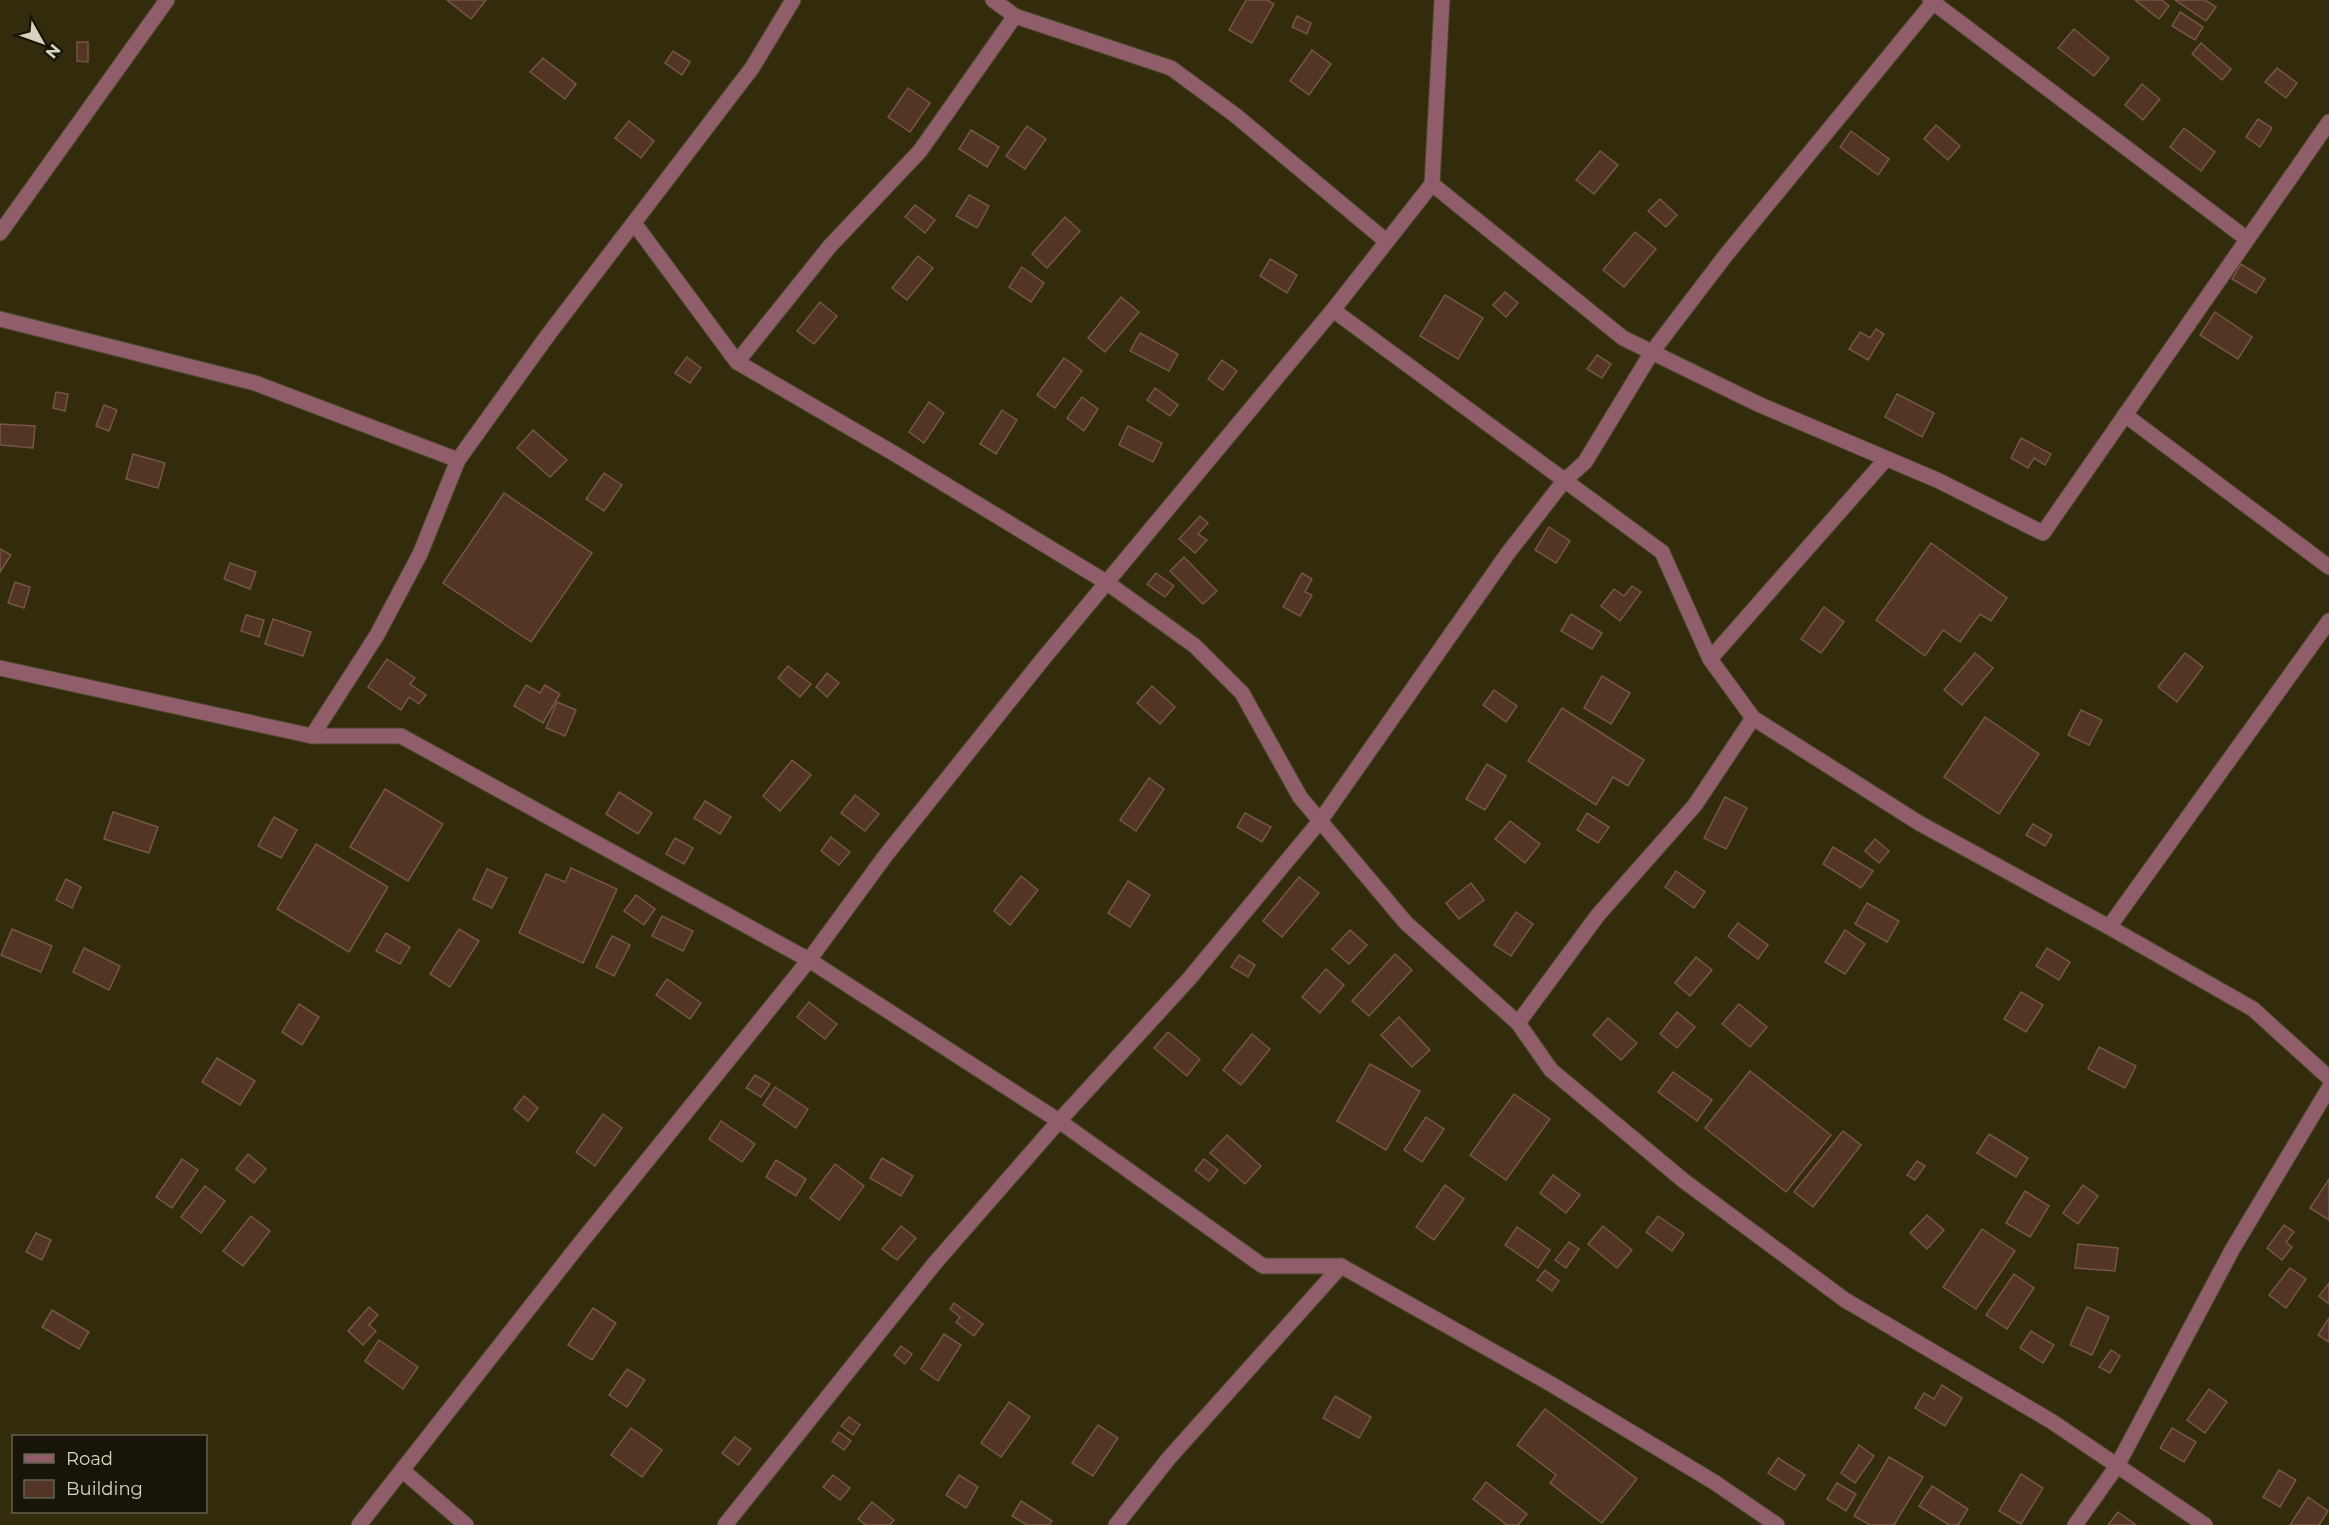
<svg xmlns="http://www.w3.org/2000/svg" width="2329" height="1525" viewBox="0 0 2329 1525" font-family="Montserrat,sans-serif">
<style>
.building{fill:#523525;stroke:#755645;stroke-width:1.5}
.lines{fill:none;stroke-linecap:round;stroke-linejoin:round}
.minor-casing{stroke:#4c4729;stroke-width:17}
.minor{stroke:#8f5e6a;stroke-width:15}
</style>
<rect width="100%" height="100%" fill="#322c0c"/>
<g class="building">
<path d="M447,0H486L471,19Z"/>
<path d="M1246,0H1267L1274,4L1252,43L1229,30Z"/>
<path d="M2135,0H2162L2169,6L2159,19Z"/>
<path d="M2175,0H2205L2216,7L2206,21Z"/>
<path d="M2180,12L2203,27L2195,40L2172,26Z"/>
<path d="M1297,16L1311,23L1307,34L1292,27Z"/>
<path d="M2074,29L2109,58L2094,76L2058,48Z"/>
<path d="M77,42H88V62L77,61Z"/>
<path d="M2201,43L2231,69L2222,80L2192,54Z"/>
<path d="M1312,50L1331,64L1309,95L1290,81Z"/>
<path d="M673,51L690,62L682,75L665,63Z"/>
<path d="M543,58L576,84L565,99L530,72Z"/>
<path d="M2277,68L2297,83L2286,98L2265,82Z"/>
<path d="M2142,84L2160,99L2143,120L2125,105Z"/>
<path d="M908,88L930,103L910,132L888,117Z"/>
<path d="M2258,119L2272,128L2260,147L2246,137Z"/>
<path d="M629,121L654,141L641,158L615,138Z"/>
<path d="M1936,125L1960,146L1948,160L1924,139Z"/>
<path d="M1027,126L1046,139L1025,169L1006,156Z"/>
<path d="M2184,128L2215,152L2201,171L2170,147Z"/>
<path d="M971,130L999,147L987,167L959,149Z"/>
<path d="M1851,131L1889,159L1878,175L1840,147Z"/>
<path d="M1600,151L1618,165L1594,194L1576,180Z"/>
<path d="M969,195L989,206L977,228L956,216Z"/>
<path d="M1660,199L1677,215L1666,227L1648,211Z"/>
<path d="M915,205L935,220L925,233L905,217Z"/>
<path d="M1065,217L1080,231L1047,268L1032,254Z"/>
<path d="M1635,232L1656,249L1624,287L1603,270Z"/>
<path d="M918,256L933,268L907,300L892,288Z"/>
<path d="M1270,259L1297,275L1287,293L1260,276Z"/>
<path d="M2241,264L2265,279L2256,293L2232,279Z"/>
<path d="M1022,267L1044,283L1031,302L1009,287Z"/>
<path d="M1505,292L1518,303L1506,317L1493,305Z"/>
<path d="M1445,295L1483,318L1458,359L1420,336Z"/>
<path d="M1121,297L1139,312L1105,352L1088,338Z"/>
<path d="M820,302L837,316L814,344L797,331Z"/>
<path d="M2215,312L2252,337L2238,359L2200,335Z"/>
<path d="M1876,329L1884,334L1868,360L1849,349L1860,332L1870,338Z"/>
<path d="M1140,333L1178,354L1169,371L1130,351Z"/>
<path d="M1597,355L1611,364L1602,378L1587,369Z"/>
<path d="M687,357L701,368L690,383L675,373Z"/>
<path d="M1064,358L1082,371L1055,408L1037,395Z"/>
<path d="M1222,360L1237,371L1223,390L1208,379Z"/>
<path d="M1155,388L1178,405L1170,416L1147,400Z"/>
<path d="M56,392L68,394L65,411L53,408Z"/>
<path d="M1897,394L1934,413L1922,437L1885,417Z"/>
<path d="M1082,397L1098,409L1084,431L1067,418Z"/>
<path d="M929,402L944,413L924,443L909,432Z"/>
<path d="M104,405L117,410L109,431L96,426Z"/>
<path d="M1002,410L1017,420L996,454L980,444Z"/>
<path d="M0,424L35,426L33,448L0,445Z"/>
<path d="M1128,426L1162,443L1153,462L1119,445Z"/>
<path d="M533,430L567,460L550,477L517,448Z"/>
<path d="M2021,438L2051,454L2045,465L2034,458L2028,468L2011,458Z"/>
<path d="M133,454L165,463L158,488L126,479Z"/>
<path d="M604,473L622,485L604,511L586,499Z"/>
<path d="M504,493L592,553L531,642L443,583Z"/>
<path d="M1200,516L1208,523L1198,534L1207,540L1195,553L1179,539Z"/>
<path d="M1549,527L1570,541L1556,563L1535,550Z"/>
<path d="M1931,543L2007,598L1991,621L1980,614L1960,642L1943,630L1925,656L1876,620Z"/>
<path d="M0,549L11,555L0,572Z"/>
<path d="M1184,557L1217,591L1203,604L1170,571Z"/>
<path d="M230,563L256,572L250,589L224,579Z"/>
<path d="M1156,573L1174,586L1165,597L1147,584Z"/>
<path d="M1302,573L1312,579L1305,592L1312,595L1300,616L1283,607Z"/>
<path d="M15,582L30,587L24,608L8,603Z"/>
<path d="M1632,586L1641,592L1620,621L1601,606L1614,589L1624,596Z"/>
<path d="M1824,607L1844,622L1821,653L1801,639Z"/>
<path d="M1571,614L1602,633L1592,649L1561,631Z"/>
<path d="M246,615L264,620L259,637L241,631Z"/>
<path d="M273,619L311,632L303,656L265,644Z"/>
<path d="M1975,653L1993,668L1962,705L1944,690Z"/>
<path d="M2185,653L2203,667L2177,702L2158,687Z"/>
<path d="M387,659L415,678L410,684L426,695L419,704L409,697L401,710L368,687Z"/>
<path d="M788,666L811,684L800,697L778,678Z"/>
<path d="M827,673L839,683L827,697L816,687Z"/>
<path d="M1602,676L1630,693L1611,724L1584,708Z"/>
<path d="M526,685L540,693L545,685L560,694L543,723L514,706Z"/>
<path d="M1152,686L1175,707L1160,724L1137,703Z"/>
<path d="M1494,690L1517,706L1506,722L1483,705Z"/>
<path d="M557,702L576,710L565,736L546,728Z"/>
<path d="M1562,708L1644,760L1628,786L1613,777L1596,805L1528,761Z"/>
<path d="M2081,710L2102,720L2089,745L2068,735Z"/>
<path d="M1985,717L2039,754L1999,814L1944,777Z"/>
<path d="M792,760L811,775L780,811L763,796Z"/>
<path d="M1487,764L1506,776L1485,810L1466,799Z"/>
<path d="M1149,778L1164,789L1136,831L1120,820Z"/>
<path d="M385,789L443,824L408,881L350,847Z"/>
<path d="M619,792L652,813L638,834L606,814Z"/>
<path d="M855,795L879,814L865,831L841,813Z"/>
<path d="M1725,797L1747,808L1726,849L1704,838Z"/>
<path d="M705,801L731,817L720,834L694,818Z"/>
<path d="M113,812L158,827L149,853L104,839Z"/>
<path d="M1245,813L1271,827L1262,842L1237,827Z"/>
<path d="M1587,813L1609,827L1598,843L1577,830Z"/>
<path d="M274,817L297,830L281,858L258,846Z"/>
<path d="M1510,821L1540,844L1525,863L1495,839Z"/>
<path d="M2033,824L2052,835L2045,846L2026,835Z"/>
<path d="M831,837L850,852L839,865L821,851Z"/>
<path d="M675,838L693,848L684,864L666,854Z"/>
<path d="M1875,839L1889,851L1879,863L1865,851Z"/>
<path d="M316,844L388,887L349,952L277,909Z"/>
<path d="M1833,847L1873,871L1861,888L1823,864Z"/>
<path d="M571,868L617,889L583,963L519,933L546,874L565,882Z"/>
<path d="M487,869L507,878L492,908L473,899Z"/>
<path d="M1676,871L1705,892L1694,908L1665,887Z"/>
<path d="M1021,876L1038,890L1010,925L994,911Z"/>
<path d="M1299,877L1319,893L1282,937L1263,921Z"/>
<path d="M66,879L81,887L72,908L56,900Z"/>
<path d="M1128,881L1150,895L1130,927L1108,913Z"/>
<path d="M1471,883L1484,900L1459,919L1446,903Z"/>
<path d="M636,895L655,909L644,925L624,911Z"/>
<path d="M1867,903L1899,921L1887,942L1855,924Z"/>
<path d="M1516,912L1533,924L1511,956L1494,945Z"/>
<path d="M662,916L693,931L683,951L652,936Z"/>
<path d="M1738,923L1768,945L1758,959L1728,936Z"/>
<path d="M12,929L52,946L41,972L1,955Z"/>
<path d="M459,929L479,941L450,987L430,974Z"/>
<path d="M1350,930L1367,945L1349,964L1332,949Z"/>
<path d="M1845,930L1865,944L1845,974L1825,962Z"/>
<path d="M386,933L410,947L400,964L376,951Z"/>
<path d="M612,936L630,945L614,976L596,967Z"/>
<path d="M84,948L120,966L109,990L73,972Z"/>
<path d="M2047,948L2070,962L2059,980L2036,966Z"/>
<path d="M1395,954L1412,970L1369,1016L1352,1001Z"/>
<path d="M1239,955L1255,965L1248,977L1231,967Z"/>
<path d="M1696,957L1712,970L1690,996L1675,983Z"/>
<path d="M1326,969L1344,985L1320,1013L1302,997Z"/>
<path d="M667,979L701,1003L690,1019L656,995Z"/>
<path d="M2021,992L2043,1005L2026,1032L2004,1019Z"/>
<path d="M809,1002L837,1024L825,1039L797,1017Z"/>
<path d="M299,1004L319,1017L302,1045L282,1032Z"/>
<path d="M1739,1004L1767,1027L1750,1047L1722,1024Z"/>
<path d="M1677,1012L1695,1027L1677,1048L1660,1034Z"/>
<path d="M1399,1017L1430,1050L1412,1067L1381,1035Z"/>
<path d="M1608,1018L1637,1043L1621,1060L1593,1035Z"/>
<path d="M1168,1032L1200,1059L1187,1076L1154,1048Z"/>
<path d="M1252,1034L1270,1049L1241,1085L1223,1070Z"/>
<path d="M2099,1047L2136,1066L2125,1088L2088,1069Z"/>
<path d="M217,1058L255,1081L240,1105L202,1082Z"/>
<path d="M1370,1064L1420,1091L1386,1150L1337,1121Z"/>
<path d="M1750,1071L1831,1135L1786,1192L1705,1128Z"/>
<path d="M1673,1072L1712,1100L1697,1121L1658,1092Z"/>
<path d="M755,1075L770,1084L761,1097L746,1088Z"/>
<path d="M775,1087L808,1109L796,1128L763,1105Z"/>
<path d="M1514,1094L1550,1119L1506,1180L1470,1155Z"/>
<path d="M524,1096L538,1108L528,1121L514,1109Z"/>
<path d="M603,1114L622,1128L595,1166L576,1152Z"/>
<path d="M1426,1117L1444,1129L1422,1162L1404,1150Z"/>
<path d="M721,1121L755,1144L742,1162L709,1139Z"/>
<path d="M1843,1131L1861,1145L1813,1207L1794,1192Z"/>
<path d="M1989,1134L2028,1158L2016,1177L1977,1153Z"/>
<path d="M1227,1135L1261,1166L1245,1184L1210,1153Z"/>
<path d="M248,1154L266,1169L254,1183L236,1169Z"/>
<path d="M882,1158L913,1176L901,1196L870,1178Z"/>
<path d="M182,1159L198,1170L172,1208L156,1197Z"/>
<path d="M1204,1159L1218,1170L1209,1181L1195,1170Z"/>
<path d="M776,1160L806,1179L796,1196L766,1177Z"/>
<path d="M1917,1161L1925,1166L1915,1180L1907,1175Z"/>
<path d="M835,1164L864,1186L839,1220L810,1198Z"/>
<path d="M1553,1175L1580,1195L1566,1213L1540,1193Z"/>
<path d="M2329,1179V1220L2310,1208Z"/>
<path d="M1445,1185L1464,1199L1434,1240L1416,1227Z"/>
<path d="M2083,1185L2098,1196L2078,1224L2063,1213Z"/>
<path d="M205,1186L225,1201L201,1233L181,1217Z"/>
<path d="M2025,1191L2049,1206L2030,1237L2006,1223Z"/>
<path d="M1927,1215L1944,1230L1927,1249L1910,1233Z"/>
<path d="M251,1216L270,1231L243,1266L223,1251Z"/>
<path d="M1658,1216L1684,1234L1672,1251L1646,1232Z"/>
<path d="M2284,1225L2294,1232L2286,1242L2292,1247L2282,1260L2267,1248Z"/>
<path d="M901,1226L916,1238L897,1260L882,1249Z"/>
<path d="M1603,1226L1632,1250L1617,1268L1588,1244Z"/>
<path d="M1517,1227L1550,1250L1538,1268L1505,1245Z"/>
<path d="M1982,1229L2015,1251L1976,1309L1943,1287Z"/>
<path d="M36,1233L51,1240L42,1260L26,1252Z"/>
<path d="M1569,1242L1579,1249L1566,1268L1555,1260Z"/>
<path d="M2078,1244L2118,1248L2115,1271L2075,1268Z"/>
<path d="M2290,1268L2306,1279L2286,1308L2269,1295Z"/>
<path d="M1545,1270L1559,1281L1552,1291L1537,1280Z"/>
<path d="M2014,1274L2034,1288L2007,1329L1986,1315Z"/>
<path d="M2329,1283V1304L2319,1296Z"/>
<path d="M954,1303L983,1324L974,1336L956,1322L960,1317L950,1309Z"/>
<path d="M369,1307L378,1315L369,1325L376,1331L363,1345L348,1331Z"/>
<path d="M2087,1307L2109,1317L2092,1355L2070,1345Z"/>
<path d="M593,1308L616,1323L592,1360L568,1345Z"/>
<path d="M52,1310L89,1332L79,1349L42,1327Z"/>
<path d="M2329,1318V1342L2318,1335Z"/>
<path d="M2031,1331L2054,1345L2043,1363L2020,1348Z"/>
<path d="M944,1334L961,1345L938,1381L921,1369Z"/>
<path d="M379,1340L418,1367L403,1389L365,1361Z"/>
<path d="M901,1346L912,1354L905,1364L894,1355Z"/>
<path d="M2111,1350L2120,1356L2110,1373L2099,1367Z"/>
<path d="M627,1369L645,1380L627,1407L609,1395Z"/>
<path d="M1942,1385L1962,1398L1945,1426L1915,1408L1924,1393L1934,1399Z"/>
<path d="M2209,1389L2227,1402L2205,1433L2187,1420Z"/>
<path d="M1335,1396L1371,1417L1359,1438L1323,1418Z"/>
<path d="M1009,1402L1030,1417L1001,1457L981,1443Z"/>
<path d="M1545,1409L1637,1479L1602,1523L1550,1483L1556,1475L1517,1445Z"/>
<path d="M849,1417L860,1425L853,1435L841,1426Z"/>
<path d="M1098,1425L1118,1438L1093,1476L1072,1463Z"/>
<path d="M631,1428L662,1450L642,1477L611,1455Z"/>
<path d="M2172,1428L2196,1442L2184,1462L2160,1448Z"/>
<path d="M839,1432L851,1441L844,1450L832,1441Z"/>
<path d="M735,1437L751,1449L738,1465L722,1453Z"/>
<path d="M1859,1445L1874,1456L1855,1483L1841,1473Z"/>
<path d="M1889,1457L1923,1477L1894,1525H1870L1854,1516Z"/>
<path d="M1778,1458L1805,1475L1795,1490L1768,1473Z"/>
<path d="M2279,1470L2296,1480L2280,1507L2263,1497Z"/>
<path d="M2021,1474L2043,1488L2021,1524L1999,1511Z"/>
<path d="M833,1475L850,1488L840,1500L823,1487Z"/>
<path d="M959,1475L978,1487L966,1508L946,1495Z"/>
<path d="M1486,1482L1527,1514L1518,1525H1507L1473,1499Z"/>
<path d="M1837,1483L1856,1494L1846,1511L1827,1499Z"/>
<path d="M1932,1486L1968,1509L1958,1525H1949L1919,1506Z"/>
<path d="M2308,1497L2328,1511L2319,1525H2290Z"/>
<path d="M1021,1501L1052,1521L1049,1525H1027L1012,1516Z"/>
<path d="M872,1502L894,1520L890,1525H866L858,1519Z"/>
<path d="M2118,1512L2136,1525H2108Z"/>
</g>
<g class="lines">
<g class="minor-casing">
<g id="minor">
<path d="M993,0L1015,16L1171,68L1235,115L1386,241"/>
<path d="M1930,0L2247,239"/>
<path d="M1432,184L1623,338L1758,404L1937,480L2043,533L2329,122"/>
<path d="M634,223L737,362L895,454L1106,582L1195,646L1242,693L1300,797L1406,923L1518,1023L1551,1070L1684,1181L1845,1300L2051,1421L2205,1525"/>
<path d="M0,233L167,0"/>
<path d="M1333,310L1662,552L1710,659L1753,718L1919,823L2109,927L2253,1009L2329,1078"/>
<path d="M0,319L255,383L458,460"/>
<path d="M737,362L830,246L920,151L1015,16"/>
<path d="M2125,415L2329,567"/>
<path d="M1710,659L1886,459"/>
<path d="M0,668L312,736H401L809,960L1059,1121L1263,1266H1341L1551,1384L1714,1482L1777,1525"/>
<path d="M312,736L377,635L420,554L458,460L548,335L752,68L793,0"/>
<path d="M2109,927L2329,621"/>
<path d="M1518,1023L1598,915L1695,805L1753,718"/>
<path d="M402,1470L466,1525"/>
<path d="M359,1525L578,1246L809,960L886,855L1043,659L1333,310L1432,184L1442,0"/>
<path d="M725,1525L935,1263L1059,1121L1189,979L1320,821L1508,553L1564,481L1585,462L1652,352L1726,255L1935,0"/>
<path d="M1116,1525L1169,1458L1341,1266"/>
<path d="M2075,1525L2117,1466L2232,1250L2329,1088"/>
</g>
</g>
<use href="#minor" class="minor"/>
</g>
<rect x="12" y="1435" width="195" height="78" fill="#171507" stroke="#636151" stroke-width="1.5"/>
<rect x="24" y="1454" width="30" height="9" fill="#8f5e6a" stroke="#636151" stroke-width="1.5"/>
<text x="66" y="1465" font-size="18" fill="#d6d3c1">Road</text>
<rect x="24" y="1480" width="30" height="18" fill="#523525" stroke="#636151" stroke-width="1.5"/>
<text x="66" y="1495" font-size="18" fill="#d6d3c1">Building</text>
<g transform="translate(42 42) rotate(130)" stroke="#171507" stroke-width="4.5" paint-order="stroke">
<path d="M0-4.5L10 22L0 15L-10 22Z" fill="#d6d3c1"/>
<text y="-9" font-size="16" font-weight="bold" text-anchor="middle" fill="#d6d3c1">N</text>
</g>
</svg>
